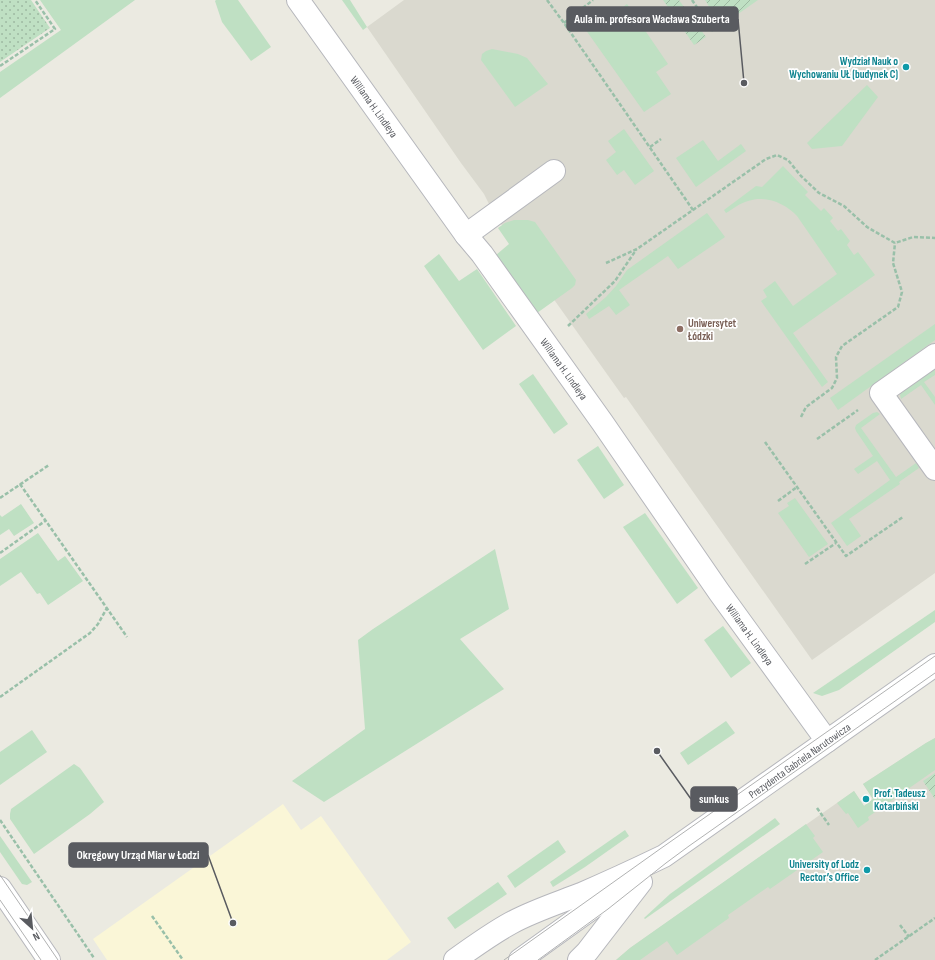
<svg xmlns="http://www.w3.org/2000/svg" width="935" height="960" viewBox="0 0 935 960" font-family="'Sofia Sans Condensed',sans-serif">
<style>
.commercial{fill:#faf6d7}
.education{fill:#dad9cf}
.grass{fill:#bfe0c3}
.park{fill:url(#park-dots)}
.garden{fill:url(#garden-furrows)}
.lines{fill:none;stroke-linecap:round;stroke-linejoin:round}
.minor-casing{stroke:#b6b7bc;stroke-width:24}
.path{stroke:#99c0a9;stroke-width:2.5;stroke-dasharray:4 2;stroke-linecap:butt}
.minor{stroke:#fff;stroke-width:22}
.tram{stroke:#b1b2b2;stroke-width:1}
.culture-dot{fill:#0f9aa8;stroke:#fff;stroke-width:1.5}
.education-dot{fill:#8d6e63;stroke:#fff;stroke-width:1.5}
.labels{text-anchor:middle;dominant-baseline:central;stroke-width:3.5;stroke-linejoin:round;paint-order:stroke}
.culture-label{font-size:11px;font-weight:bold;fill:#0d838f;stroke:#fff;text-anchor:end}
.street-label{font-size:11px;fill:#595b60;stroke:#fff}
.education-label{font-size:11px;font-weight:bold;fill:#785e54;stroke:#fff;text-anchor:start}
.leader{fill:none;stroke:#595b60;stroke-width:1.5}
.callout-dot{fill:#595b60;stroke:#fff;stroke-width:1.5}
.callout{fill:#595b60;stroke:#595b60;stroke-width:1.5}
.callout-label{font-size:12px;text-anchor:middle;font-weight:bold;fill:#fff}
</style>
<defs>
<pattern id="park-dots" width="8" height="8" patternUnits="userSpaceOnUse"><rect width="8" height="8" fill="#bfe0c3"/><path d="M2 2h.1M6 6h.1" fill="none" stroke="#9eb9a2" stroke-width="1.8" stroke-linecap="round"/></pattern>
<pattern id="garden-furrows" width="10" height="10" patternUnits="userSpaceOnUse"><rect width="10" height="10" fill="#bfe0c3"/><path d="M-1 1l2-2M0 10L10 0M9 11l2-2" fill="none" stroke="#9eb9a2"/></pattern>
</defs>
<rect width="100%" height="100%" fill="#ebeae1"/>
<path class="commercial" d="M283,804L301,830L321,816L411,942L387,960H107L93,939Z"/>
<g class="education">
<path d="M404,0H935V573L812,660L626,397L624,398L533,270L494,214L484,194L461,163L367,27Z"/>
<path d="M935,738V960H616L630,948L854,791L864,806L873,799L863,784L926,743Z"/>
</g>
<g class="grass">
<path d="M40,0H135L0,98V72L61,30Z"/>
<path d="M216,0H238L271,47L251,61L222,22L215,1Z"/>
<path d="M342,0H350L367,27L363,30Z"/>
<path d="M627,4L668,64L656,72L671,94L644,112L583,26L609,8L613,14Z"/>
<path d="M492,49L518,54L527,58L548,84L515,107L481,60L482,54L486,51Z"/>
<path d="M867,85L878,97L842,146L812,149L807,143Z"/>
<path d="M624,129L654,171L635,185L624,170L617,175L606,160L616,152L608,141Z"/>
<path d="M703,140L718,161L741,144L746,151L696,187L676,158Z"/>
<path d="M783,166L808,192L805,195L821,211L824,208L833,218L830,221L838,231L841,229L850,241L847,245L854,255L858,252L875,275L793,333L828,382L822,387L761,301L767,297L763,290L775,281L793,306L837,274L797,216C785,203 765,195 748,201C740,203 733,209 726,213L724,210L756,186L762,187Z"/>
<path d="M707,213L725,237L678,269L668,256L619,290L630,305L616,315L609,306L589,319L586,314L606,297L616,286L627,270Z"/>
<path d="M514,220H528L535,222L576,280L575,285L572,288L537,313L496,255L509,244L498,228L505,223Z"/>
<path d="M439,254L459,281L477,269L516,326L483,350L424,266Z"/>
<path d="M935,324V340L838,410L830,398Z"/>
<path d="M935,369V375L924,382L935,397V405L921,385L901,399L900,395L901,393Z"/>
<path d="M533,374L568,424L554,434L519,384Z"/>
<path d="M877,412L880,414L861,428L896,477L916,463L919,468L899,482L900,484L849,519L861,536L847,546L831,523L890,480L877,461L858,474L854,469L873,456L856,431L855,428L856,425L873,413Z"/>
<path d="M598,446L624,485L604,499L577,460Z"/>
<path d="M795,498L828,544L809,557L778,513L789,506L787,503Z"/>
<path d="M21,504L34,523L14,536L9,529L0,535V515L2,517Z"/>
<path d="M645,513L698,588L677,604L623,527Z"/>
<path d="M38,533L58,561L65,556L83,581L48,605L40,593L37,594L21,572L0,586V559Z"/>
<path d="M495,549L509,609L460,639L504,689L324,802L292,781L365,729L358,640L373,629Z"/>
<path d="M935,610V622L839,690L822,696L813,693Z"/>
<path d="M723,626L751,663L731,678L704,640Z"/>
<path d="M726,721L735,733L688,765L680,753Z"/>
<path d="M32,730L47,752L0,785V752Z"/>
<path d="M935,738V770L868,817L869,820L858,828L848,813L846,814L837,803L854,791L864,806L873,799L863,784L926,743Z"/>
<path d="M74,764L80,768L104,802L90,814L34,854L10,819V814L11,809Z"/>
<path d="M775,818L780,824L645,919L644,918L670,894Z"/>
<path d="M806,824L815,836L813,838L823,852L770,889L768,887L728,915L729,918L677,955L667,941L640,960H616L630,948Z"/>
<path d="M625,830L629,836L585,867L553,887L550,882Z"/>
<path d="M0,836L32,882L27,885L22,884L0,852Z"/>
<path d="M558,840L566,852L515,888L507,876Z"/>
<path d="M498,882L507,894L455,929L447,918Z"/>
</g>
<path class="park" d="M0,0H31L50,28L0,62Z"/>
<g class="garden">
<path d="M663,0H679L706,37L694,45Z"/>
<path d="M705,0H758L721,26Z"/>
<path d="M935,773V799L923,781Z"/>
</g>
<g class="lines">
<g class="minor-casing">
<g id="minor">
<path id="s1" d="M298,0L466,235L482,254L602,422L719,592L827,741"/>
<path d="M466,235L554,171"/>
<path d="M935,355L881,393L935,469"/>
<path d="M0,888L49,960"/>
<path id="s2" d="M455,960C473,947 491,934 511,923C533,911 558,903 581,894C609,882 637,869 664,856L935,665"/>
<path d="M520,960L623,886"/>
<path d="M579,960L587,952L641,882"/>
</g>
</g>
<g class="path">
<path d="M547,0L564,23L693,210"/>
<path d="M692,0L713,31"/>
<path d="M564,23L593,0"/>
<path d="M0,66L55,29L35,0"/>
<path d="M650,147L661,139"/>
<path d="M606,263L637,249L766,159L777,155L788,160L801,176L819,193L844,206L867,227L895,243L913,237L935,238"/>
<path d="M568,326L615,281L636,250"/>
<path d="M801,417L806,407L832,388L837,378L836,357L842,346L898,307L902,292L893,263L895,243"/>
<path d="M817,439L858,410"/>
<path d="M765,442L846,556L903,517"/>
<path d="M20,484L127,637"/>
<path d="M0,498L49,465"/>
<path d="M778,501L797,487"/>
<path d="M0,553L45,521"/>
<path d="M805,564L836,543"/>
<path d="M0,697L90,633L98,624L107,608"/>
<path d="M817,808L829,825"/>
<path d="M0,820L94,958"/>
<path d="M152,916L183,960"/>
<path d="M900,925L909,937"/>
<path d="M875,960L935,918"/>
</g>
<use href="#minor" class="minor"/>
<g class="tram">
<path d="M0,875L58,960"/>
<path d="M0,900L41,960"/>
<path d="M504,960L660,849L935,656"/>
<path d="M538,960L608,909L666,863L689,846L935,673"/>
</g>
</g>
<g class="culture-dot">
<circle cx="906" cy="67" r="4"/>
<circle cx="866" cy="799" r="4"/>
<circle cx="867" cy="870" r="4"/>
</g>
<circle class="education-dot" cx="680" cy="329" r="4"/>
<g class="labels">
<g class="culture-label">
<text x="898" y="61">Wydział Nauk o<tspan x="898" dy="13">Wychowaniu UŁ (budynek C)</tspan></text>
<text x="874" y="793" text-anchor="start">Prof. Tadeusz<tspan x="874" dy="13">Kotarbiński</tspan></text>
<text x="859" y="864">University of Lodz<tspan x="859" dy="13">Rector’s Office</tspan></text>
</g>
<g class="street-label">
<text stroke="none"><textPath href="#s1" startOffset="131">Williama H. Lindleya</textPath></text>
<text stroke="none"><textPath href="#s1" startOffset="455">Williama H. Lindleya</textPath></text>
<text stroke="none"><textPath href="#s1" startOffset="779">Williama H. Lindleya</textPath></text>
<text stroke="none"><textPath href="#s2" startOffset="400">Prezydenta Gabriela Narutowicza</textPath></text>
</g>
<g class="education-label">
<text x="688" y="323">Uniwersytet<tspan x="688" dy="13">Łódzki</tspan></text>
</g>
</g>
<path class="leader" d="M744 83L738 19M657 751L691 799M233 923L208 855"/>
<g class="callout-dot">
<circle cx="744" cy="83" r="4"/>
<circle cx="657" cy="751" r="4"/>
<circle cx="233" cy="923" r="4"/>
</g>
<g class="callout">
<rect x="567" y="7" width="171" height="24" rx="4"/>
<rect x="691" y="787" width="46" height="24" rx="4"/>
<rect x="69" y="843" width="139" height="24" rx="4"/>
</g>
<g class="callout-label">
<text x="652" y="23">Aula im. profesora Wacława Szuberta</text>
<text x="714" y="803">sunkus</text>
<text x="138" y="859">Okręgowy Urząd Miar w Łodzi</text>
</g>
<g transform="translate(32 928) rotate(153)" stroke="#ffffff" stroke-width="3" paint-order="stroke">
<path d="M0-3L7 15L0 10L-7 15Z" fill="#595b60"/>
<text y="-6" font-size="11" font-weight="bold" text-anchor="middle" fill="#595b60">N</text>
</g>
</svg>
